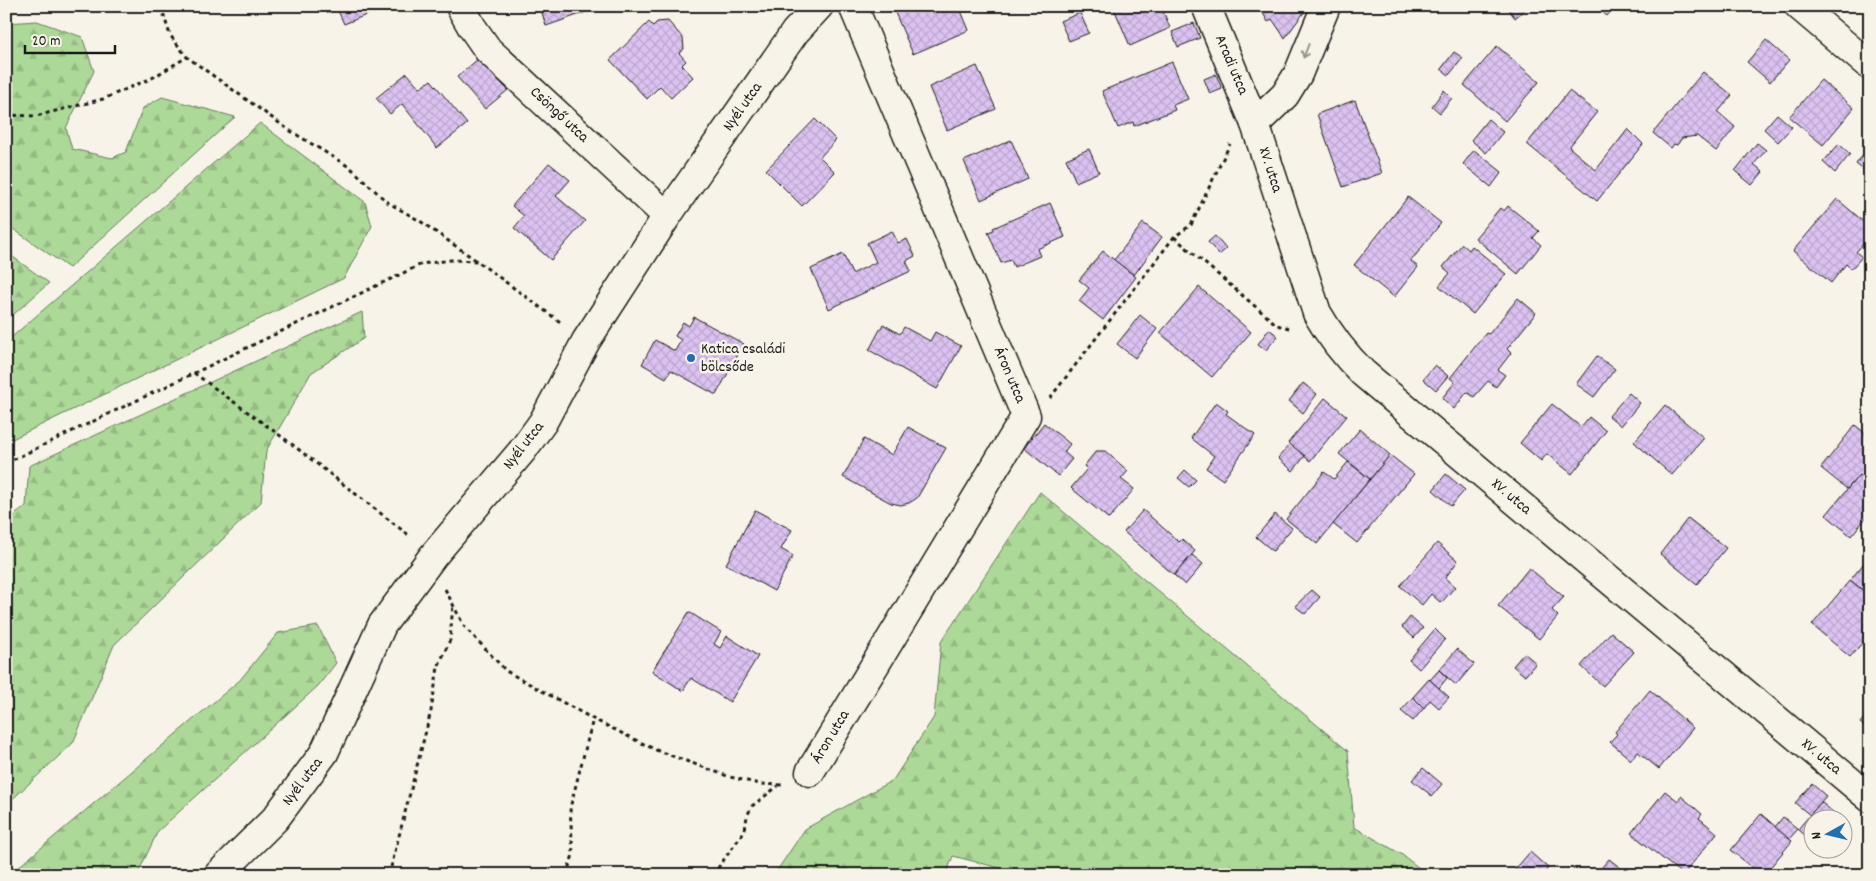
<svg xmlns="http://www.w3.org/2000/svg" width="1876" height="881" viewBox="0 0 1876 881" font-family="Dekko,sans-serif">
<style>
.forest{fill:url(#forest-firs);stroke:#647a5a}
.building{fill:url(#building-cross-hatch);stroke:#1c1c1c}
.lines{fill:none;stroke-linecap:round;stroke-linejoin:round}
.minor-casing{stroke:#1c1c1c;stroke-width:31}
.path{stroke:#1c1c1c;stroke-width:3;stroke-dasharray:4 4;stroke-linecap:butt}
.minor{stroke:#f7f3e8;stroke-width:28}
.oneway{stroke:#94928c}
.poi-dot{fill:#1f6fb2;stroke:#f7f3e8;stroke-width:2}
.labels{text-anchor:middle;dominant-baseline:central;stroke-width:5;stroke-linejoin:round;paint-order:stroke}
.street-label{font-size:16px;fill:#1c1c1c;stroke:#f7f3e8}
.poi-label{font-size:16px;fill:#1c1c1c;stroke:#f7f3e8;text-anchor:start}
</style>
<defs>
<pattern id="forest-firs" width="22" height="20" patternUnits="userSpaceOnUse" patternTransform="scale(1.25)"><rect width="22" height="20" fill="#add998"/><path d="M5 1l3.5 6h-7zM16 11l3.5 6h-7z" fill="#94ba82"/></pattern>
<pattern id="building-cross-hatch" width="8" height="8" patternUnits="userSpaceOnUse" patternTransform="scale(1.25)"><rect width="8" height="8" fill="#dcc2f1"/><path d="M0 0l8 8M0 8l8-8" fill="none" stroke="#bca6ce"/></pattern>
</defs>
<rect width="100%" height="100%" fill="#f7f3e8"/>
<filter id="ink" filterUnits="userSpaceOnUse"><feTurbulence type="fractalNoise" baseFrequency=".02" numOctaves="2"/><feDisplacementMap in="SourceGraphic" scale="10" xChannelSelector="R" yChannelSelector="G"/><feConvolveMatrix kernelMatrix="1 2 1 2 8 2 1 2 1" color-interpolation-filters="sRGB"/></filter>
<g filter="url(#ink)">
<g class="forest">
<path d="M37,21L82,37L94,71L66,128L72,149L112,158L126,152L143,108L162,97L235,117L69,268L6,224V23Z"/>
<path d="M260,123L365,202L372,226L344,278L6,442V342Z"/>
<path d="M6,252L49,283L6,321Z"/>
<path d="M362,312L364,338L311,373L266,451L261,502L114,645L73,743L6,805V522L26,506L29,466Z"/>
<path d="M1040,492L1348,751L1354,827L1401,854L1428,875H1027L953,856L946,875H774L805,829L893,780L934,717L941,642Z"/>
<path d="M318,626L336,663L318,686L158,831L137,875H9L240,680L278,633Z"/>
</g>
<g class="building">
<path d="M336,6H368L371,13L344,24Z"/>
<path d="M540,6H594L595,9L546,26Z"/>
<path d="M892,6H959L969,30L913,54Z"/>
<path d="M1113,6H1161L1170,28L1130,46Z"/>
<path d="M1259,6H1303L1305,11L1285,38L1272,19L1268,22Z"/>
<path d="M1506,6H1529L1515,18Z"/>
<path d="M1595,6H1616L1607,16Z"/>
<path d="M1080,13L1089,33L1069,41L1060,21Z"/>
<path d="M668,21L683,38L684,49L679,53L686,61L682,65L693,77L671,98L660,86L647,99L610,60L649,22L653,26L657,22Z"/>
<path d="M1194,23L1200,38L1178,47L1172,32Z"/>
<path d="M1766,40L1789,60L1770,82L1747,62Z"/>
<path d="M1497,46L1539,82L1505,121L1464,85Z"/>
<path d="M1454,52L1463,58L1449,75L1441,69Z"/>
<path d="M478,59L508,90L485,109L457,77Z"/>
<path d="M1172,62L1188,99L1173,105L1175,110L1134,126L1133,122L1118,128L1102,91Z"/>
<path d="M977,66L996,109L947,130L929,87Z"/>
<path d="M1703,72L1732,95L1718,112L1735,127L1716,151L1697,136L1682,138L1677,145L1674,144L1671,148L1653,133Z"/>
<path d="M407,73L420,88L431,80L467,124L437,148L402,104L390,114L376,98Z"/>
<path d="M1216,74L1222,89L1210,94L1204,79Z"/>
<path d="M1821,80L1854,108L1823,145L1789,117Z"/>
<path d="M1444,90L1452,98L1440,113L1432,106Z"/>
<path d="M1569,91L1597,112L1569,147L1596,170L1628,129L1643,144L1597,201L1527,144Z"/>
<path d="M1355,100L1382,173L1343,187L1317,114Z"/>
<path d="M1777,114L1792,127L1778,142L1764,129Z"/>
<path d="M815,119L836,140L820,157L835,172L802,206L766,170Z"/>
<path d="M1488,119L1503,132L1486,153L1471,140Z"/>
<path d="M1011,140L1028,179L981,200L964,161Z"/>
<path d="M1757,143L1766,150L1754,164L1763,172L1752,185L1735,171Z"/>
<path d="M1839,144L1850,154L1835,173L1823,162Z"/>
<path d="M1870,146V175L1856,164Z"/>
<path d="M1089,149L1099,172L1076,182L1066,159Z"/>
<path d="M1474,150L1502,172L1491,187L1463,164Z"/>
<path d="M549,163L570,180L556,196L585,221L551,260L514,228L524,216L512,206Z"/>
<path d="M1408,197L1441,223L1411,261L1418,267L1394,297L1354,265Z"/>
<path d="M1837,199L1870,227V236L1856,252L1862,257L1851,269L1846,264L1831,283L1793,251Z"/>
<path d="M1050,203L1065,237L1037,249L1040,256L1014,267L1011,260L1001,263L988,232L994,230L993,228Z"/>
<path d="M1508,206L1539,231L1533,238L1541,245L1518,274L1475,238L1500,208L1504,211Z"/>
<path d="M1143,223L1162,237L1134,275L1114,260Z"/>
<path d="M892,231L898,243L907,239L915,256L906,261L911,271L829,309L811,269L843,254L852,274L876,262L867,243Z"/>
<path d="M1215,236L1226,249L1219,255L1208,242Z"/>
<path d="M1462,244L1469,250L1472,246L1506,274L1473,314L1439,286L1450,273L1443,267Z"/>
<path d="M1103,251L1136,277L1103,320L1079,301L1089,288L1079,280Z"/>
<path d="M1199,287L1251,332L1212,377L1160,333Z"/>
<path d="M1518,298L1536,313L1507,349L1511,353L1498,370L1505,375L1496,387L1488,381L1474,397L1467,392L1454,409L1442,398L1455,382L1450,378L1486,333L1489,334Z"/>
<path d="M1140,315L1157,329L1135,358L1117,344Z"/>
<path d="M694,317L744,344L716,395L671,370L666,378L642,364L655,340L675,351L681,340L675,336L683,322L689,326Z"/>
<path d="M883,324L900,334L904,327L930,341L935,332L961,346L937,389L869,350Z"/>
<path d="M1269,329L1278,336L1266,350L1258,344Z"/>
<path d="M1597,356L1615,369L1594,397L1576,384Z"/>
<path d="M1435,365L1448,376L1436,390L1423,379Z"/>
<path d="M1303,383L1317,394L1303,413L1289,401Z"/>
<path d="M1629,393L1640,403L1621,426L1609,416Z"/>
<path d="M1325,398L1347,416L1310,461L1288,443Z"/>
<path d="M1216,402L1228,411L1226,414L1255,435L1223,480L1206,468L1214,456L1191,438Z"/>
<path d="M1552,404L1581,427L1589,417L1606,431L1572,474L1547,454L1541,461L1520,443Z"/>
<path d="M1665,405L1704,438L1672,475L1634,442Z"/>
<path d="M1044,423L1070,444L1064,452L1072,459L1058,476L1024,448Z"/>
<path d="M1855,425L1870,437V470L1863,478L1859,475L1847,489L1821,468Z"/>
<path d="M908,427L946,448L917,498L909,503L901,505L891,503L843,477L864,439L892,455Z"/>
<path d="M1360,429L1390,455L1370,479L1339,454Z"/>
<path d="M1290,444L1305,456L1293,471L1278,458Z"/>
<path d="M1096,451H1105L1128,471L1121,479L1134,489L1109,519L1071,488L1087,469L1084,466Z"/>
<path d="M1390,455L1414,474L1357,543L1333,524Z"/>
<path d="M1348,462L1370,479L1317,544L1286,519L1324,472L1334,479Z"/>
<path d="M1185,470L1196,480L1189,487L1178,478Z"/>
<path d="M1446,474L1465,490L1451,506L1433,490Z"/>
<path d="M1859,475L1870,484V513L1851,536L1826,515Z"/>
<path d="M755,510L792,530L781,549L793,556L774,591L726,564Z"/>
<path d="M1143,510L1179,542L1182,539L1195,551L1174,575L1124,532Z"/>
<path d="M1275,514L1292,528L1273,551L1256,537Z"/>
<path d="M1688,518L1726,548L1697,584L1660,554Z"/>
<path d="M1437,543L1458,561L1445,578L1455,587L1441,603L1431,594L1422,605L1400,586Z"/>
<path d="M1192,555L1203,564L1185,585L1174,575Z"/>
<path d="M1870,556V596L1850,580Z"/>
<path d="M1529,568L1564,597L1552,610L1558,616L1539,639L1498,606Z"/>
<path d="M1850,580L1870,596V634L1850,657L1812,625Z"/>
<path d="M1312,590L1320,597L1305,614L1295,606Z"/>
<path d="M689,612L721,632L714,644L720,648L727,636L758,656L730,702L691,678L683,691L652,671Z"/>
<path d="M1410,617L1423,628L1414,638L1402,627Z"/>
<path d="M1435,629L1445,639L1419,669L1409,660Z"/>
<path d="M1611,632L1634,652L1603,686L1581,666Z"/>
<path d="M1457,649L1474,664L1456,685L1439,670Z"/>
<path d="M1524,653L1536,663L1525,676L1513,666Z"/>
<path d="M1439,670L1447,678L1439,688L1430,680Z"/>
<path d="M1429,679L1449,697L1439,708L1430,700L1424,708L1413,697Z"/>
<path d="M1650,690L1693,728L1659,769L1638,752L1631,760L1610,742L1617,734L1615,732Z"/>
<path d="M1413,697L1424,708L1413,721L1401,711Z"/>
<path d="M1870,711V731L1860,723Z"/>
<path d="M1423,768L1442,784L1432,796L1412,780Z"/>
<path d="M1812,784L1826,796L1810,815L1795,803Z"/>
<path d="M1665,791L1678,801L1681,796L1702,814L1699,818L1717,833L1683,875L1631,833Z"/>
<path d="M1821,802L1840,818H1814V843L1798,829Z"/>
<path d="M1761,814L1792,841L1764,875L1755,870L1731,850Z"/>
<path d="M1783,817L1798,829L1789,839L1775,827Z"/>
<path d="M1530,852L1548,868L1543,875H1517L1513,872Z"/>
<path d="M1609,859L1622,869L1618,875H1595Z"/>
</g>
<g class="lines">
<g class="minor-casing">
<g id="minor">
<path d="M460,6L472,27L488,50L667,216"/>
<path d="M1206,6L1255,124L1317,313C1330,336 1344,354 1363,373L1870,798"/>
<path d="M1799,6L1870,66"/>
<path d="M1255,124L1285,95L1298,74L1326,6"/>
<path d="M810,772L1026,416L853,6"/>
<path d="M218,875L275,819L324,753L382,625L433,556L522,451L543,422L586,341L667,216L795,32L819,6"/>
</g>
</g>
<g class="path">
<path d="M163,6L164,16L170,35L187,57L289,130L351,168L387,202L420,221L477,261L563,324"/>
<path d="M6,115L36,116L103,99L152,78L187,57"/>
<path d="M1174,237L1277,325L1293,329"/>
<path d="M194,373L289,442L411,537"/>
<path d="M1050,398L1174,237L1191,225L1230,144"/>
<path d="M6,463L422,264L451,260L477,261"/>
<path d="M445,589L464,626L506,671L593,719L656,750L730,777L760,784L784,785"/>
<path d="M389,875L431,711L438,667L450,640L453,604"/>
<path d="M566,875L573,855L570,808L593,719"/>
<path d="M713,875L745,830L747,816L752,806L778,786"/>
</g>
<use href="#minor" class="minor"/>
</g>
<defs><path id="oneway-shaft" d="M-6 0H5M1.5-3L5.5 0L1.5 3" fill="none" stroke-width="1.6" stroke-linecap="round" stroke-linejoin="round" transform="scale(1.25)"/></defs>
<use class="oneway" href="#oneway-shaft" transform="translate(1306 51) rotate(111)"/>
</g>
<circle class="poi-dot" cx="691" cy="358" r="5"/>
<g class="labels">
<g class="street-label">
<text transform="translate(1231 65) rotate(67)">Aradi utca</text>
<text transform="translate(743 107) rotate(-55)">Nyél utca</text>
<text transform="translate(559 115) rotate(43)">Csöngő utca</text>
<text transform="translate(1270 170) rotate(72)">XV. utca</text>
<text transform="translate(1009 375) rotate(67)">Áron utca</text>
<text transform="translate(524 446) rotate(-52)">Nyél utca</text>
<text transform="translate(1511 497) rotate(40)">XV. utca</text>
<text transform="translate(831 737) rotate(-59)">Áron utca</text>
<text transform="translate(1821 757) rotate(40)">XV. utca</text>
<text transform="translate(303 782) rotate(-53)">Nyél utca</text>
</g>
<g class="poi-label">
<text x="701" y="349">Katica családi<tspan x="701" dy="18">bölcsőde</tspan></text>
</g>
</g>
<rect width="1876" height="881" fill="none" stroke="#f7f3e8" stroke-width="25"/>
<rect x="12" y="12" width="1851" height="856" fill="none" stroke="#1c1c1c" stroke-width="2" filter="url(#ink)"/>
<g transform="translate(1828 834) rotate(262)"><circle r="24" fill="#f7f3e8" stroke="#9f9d96"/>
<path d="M0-4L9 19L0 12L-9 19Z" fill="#1f6fb2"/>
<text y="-8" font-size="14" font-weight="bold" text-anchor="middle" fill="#1c1c1c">N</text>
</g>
<path d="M25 45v8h90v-8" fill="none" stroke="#1c1c1c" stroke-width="2.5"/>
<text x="32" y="45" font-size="15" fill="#1c1c1c" stroke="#f7f3e8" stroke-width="4" paint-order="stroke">20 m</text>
</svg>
